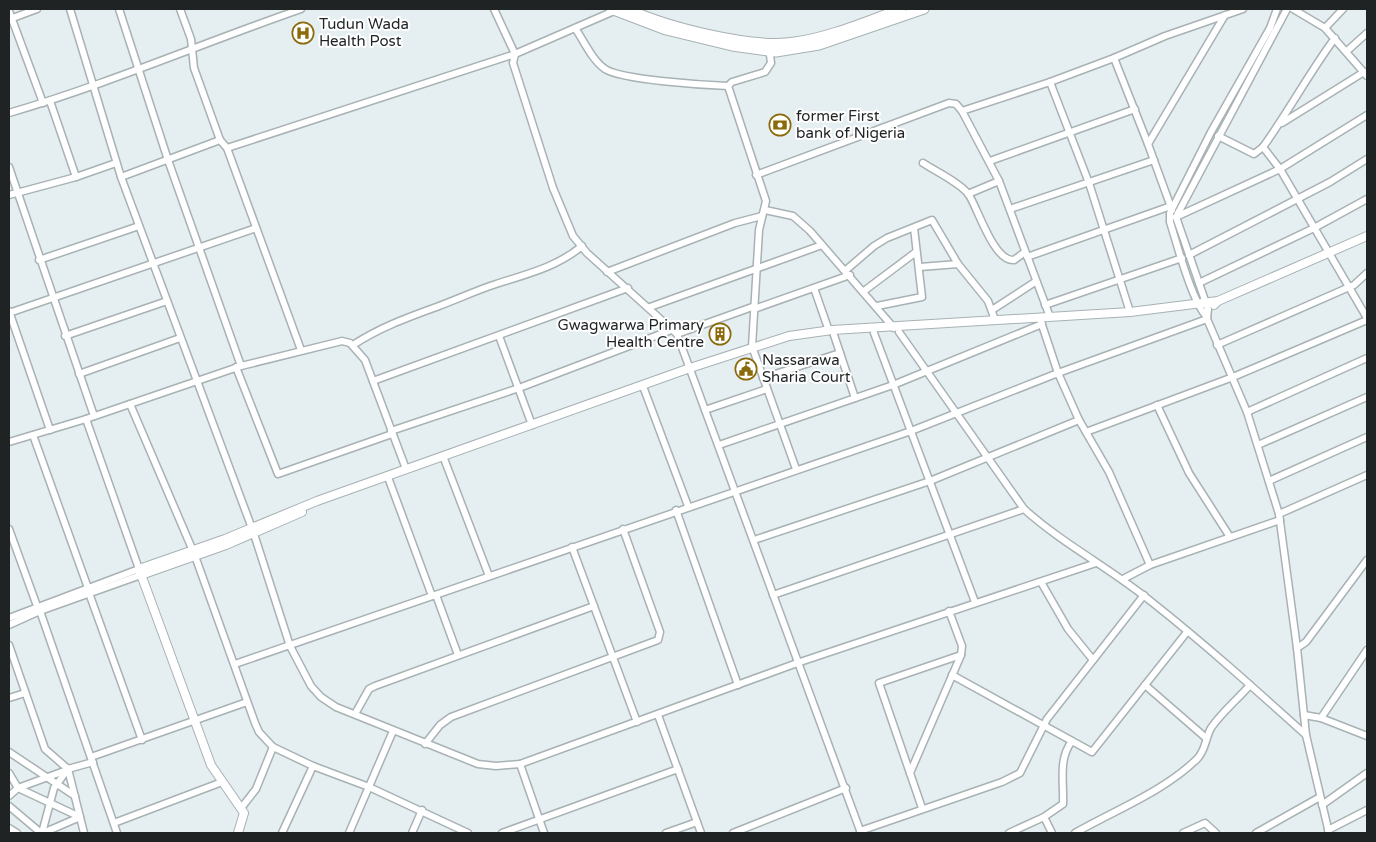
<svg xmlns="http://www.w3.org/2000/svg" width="1376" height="842" viewBox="0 0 1376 842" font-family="'Varela Round',sans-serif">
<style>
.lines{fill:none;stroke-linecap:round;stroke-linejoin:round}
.minor-casing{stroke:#a8b1b4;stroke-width:9}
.tertiary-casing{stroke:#a8b1b4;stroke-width:10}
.secondary-casing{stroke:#a8b1b4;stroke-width:11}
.minor{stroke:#fff;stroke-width:6}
.tertiary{stroke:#fff;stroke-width:8}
.secondary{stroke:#fff;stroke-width:9}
.labels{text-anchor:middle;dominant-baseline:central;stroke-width:4;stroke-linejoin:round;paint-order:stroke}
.poi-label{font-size:15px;fill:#1f2324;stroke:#fff;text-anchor:start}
</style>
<rect width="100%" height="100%" fill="#e5eff2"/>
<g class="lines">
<g class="minor-casing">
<g id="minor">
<path d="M70,9L121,177L253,531L290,646L311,686L321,697L336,707L478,764L496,766L520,764L800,662L1096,563"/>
<path d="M119,9L168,160L241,366"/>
<path d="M180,9L191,39L194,68L220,140L227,148L301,350"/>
<path d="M494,9L515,54L513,63L553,188L573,236L587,253L677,334L861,833"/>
<path d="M1287,9L1176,217L1208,309L1207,319L1247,412L1279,514L1297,648L1306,735L1329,833"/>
<path d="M1293,9L1325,28L1367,76"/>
<path d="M9,11L43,103"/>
<path d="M10,19L37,9"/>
<path d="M575,28C584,41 592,60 605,69C622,80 704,85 728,86L732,82L765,72L771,63L769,47"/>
<path d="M1325,28L1343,9"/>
<path d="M1335,38C1309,73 1289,111 1263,147L1280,169L1367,318"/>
<path d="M1347,51L1367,33"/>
<path d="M1114,58L1148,144L1172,210"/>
<path d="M1050,82L1089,183L1130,312"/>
<path d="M728,86L766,201L759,230L752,347"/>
<path d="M50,101L76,177"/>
<path d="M962,111L1050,82L1114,58L1165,36L1243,9"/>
<path d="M9,113C108,84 203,43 301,9"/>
<path d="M1282,123L1364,72"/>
<path d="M1218,136L1254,154L1263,147"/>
<path d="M1148,144L1225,15"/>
<path d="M227,148L515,54L614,11"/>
<path d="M990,161L1135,109"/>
<path d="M923,163C935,171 962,184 969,195C978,209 994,262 1014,260L1025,252"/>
<path d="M9,167L94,416"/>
<path d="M756,175L949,103L956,104L962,111L999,181L1050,317"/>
<path d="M121,177L220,140"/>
<path d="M968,194L999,181"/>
<path d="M9,195L76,177L116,163"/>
<path d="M1010,209L1154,160"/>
<path d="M765,210L793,216L810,231L894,328"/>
<path d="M1176,217L1280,169L1367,115"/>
<path d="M1189,255L1330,182L1367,159"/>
<path d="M1027,257L1171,206"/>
<path d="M39,260L139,226"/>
<path d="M920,267L958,264"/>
<path d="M846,270L874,246L887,238L932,220L958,264L988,301L995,320"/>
<path d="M607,272L735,223L762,216"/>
<path d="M1199,283L1314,228L1367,199"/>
<path d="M814,288L829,331"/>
<path d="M864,291L916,252"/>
<path d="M1045,305L1182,258"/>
<path d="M877,306L922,297L914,228"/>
<path d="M650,307L822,245"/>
<path d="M754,309L850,275"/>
<path d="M992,310L1035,282"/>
<path d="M9,311L50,430"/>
<path d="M9,313L256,228"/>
<path d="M1207,317C1192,302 1177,244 1170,222V213L1211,132L1270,28L1277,9"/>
<path d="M1041,322L1058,373L1079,420L1109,472L1150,565"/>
<path d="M899,332L1024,509C1064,545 1112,569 1153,603C1206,645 1256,690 1306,735"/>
<path d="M874,333L975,602"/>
<path d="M677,334L755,306"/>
<path d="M834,335L855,398"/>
<path d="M65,336L167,301"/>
<path d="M499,336L532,425"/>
<path d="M353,345C380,327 409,317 439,306C458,299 477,290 496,284C527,274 557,267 582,246"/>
<path d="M1217,345L1354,285L1367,273"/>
<path d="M754,352L796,469"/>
<path d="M236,367L278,474L392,434"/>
<path d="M79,374L180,338"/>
<path d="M763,378L840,353"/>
<path d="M373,381L628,288"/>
<path d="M644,389L688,506"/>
<path d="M130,404L193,551"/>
<path d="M1157,405L1189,473L1230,537"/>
<path d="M705,410L767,389"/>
<path d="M1247,412L1367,358"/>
<path d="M391,431L519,388L674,329"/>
<path d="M1086,432L1233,377L1367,320"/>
<path d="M33,435L88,588"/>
<path d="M9,442L86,419L241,366L342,341L350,343L365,360L406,469"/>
<path d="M719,445L893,385L1042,324"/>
<path d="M1258,445L1367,397"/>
<path d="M443,456L489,576"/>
<path d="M389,480L432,596"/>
<path d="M1269,481L1367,437"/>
<path d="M676,510L738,685"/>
<path d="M1279,514L1367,475"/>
<path d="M9,529L37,606"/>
<path d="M754,540L930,481L1079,420"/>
<path d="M572,547L637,722"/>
<path d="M195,556L255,723L259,732L273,747L313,766L369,787L468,833"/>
<path d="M1123,579L1150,565L1280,520"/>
<path d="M1041,582L1068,629L1093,660"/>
<path d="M89,593L142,740"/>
<path d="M436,595L458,655"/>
<path d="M773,595L1024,509"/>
<path d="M40,611L117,833"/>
<path d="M9,618L139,569L86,419"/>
<path d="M9,625L40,611L141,575"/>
<path d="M9,645L45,749L68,769L93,762"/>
<path d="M1297,648L1306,642L1367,560"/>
<path d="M235,664L911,431L1058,373L1207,319"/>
<path d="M952,675L1092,752L1187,632"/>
<path d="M1145,685L1206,738"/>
<path d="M9,698L25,693"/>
<path d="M355,714L369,689L375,686L594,606"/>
<path d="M658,715L701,833"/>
<path d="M1304,715L1321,718L1367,736"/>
<path d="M1321,718L1367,650"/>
<path d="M425,744L440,725L451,717L658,640L660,632L623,529"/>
<path d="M9,752L75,796"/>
<path d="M91,757L247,702"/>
<path d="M520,764L544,833"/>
<path d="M68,769L84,833"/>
<path d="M9,773L18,788L80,817"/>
<path d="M910,773L961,655L962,646L949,611"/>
<path d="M9,796L18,788L67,770"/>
<path d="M1322,805L1367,773"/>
<path d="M9,806L41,833"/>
<path d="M242,807L256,789L273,747"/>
<path d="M922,808L879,683L961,655"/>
<path d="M1044,817L1052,833"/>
<path d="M114,823L222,782"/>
<path d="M9,828L17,833"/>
<path d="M1328,830L1367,810"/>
<path d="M860,831L1002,782L1020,773L1047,719L1144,595"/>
<path d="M42,833L54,788L68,769"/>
<path d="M43,833L80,817"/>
<path d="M282,833L313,766"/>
<path d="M349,833L393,731"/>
<path d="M412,833L422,810"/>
<path d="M502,833L678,769"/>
<path d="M666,833L697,822"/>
<path d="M733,833L846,788"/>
<path d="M1009,833L1044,817L1063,804C1064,782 1058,759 1072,741"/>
<path d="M1075,833C1115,810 1163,792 1197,759C1206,750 1205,739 1211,728C1222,712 1238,699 1250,685"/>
<path d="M1183,833L1205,823L1216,833"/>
<path d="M1256,833L1320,797"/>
</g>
</g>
<g class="tertiary-casing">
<g id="tertiary">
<path d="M1214,305L1218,301L1367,236"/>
<path d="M141,575L226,545L302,512"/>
<path d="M238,833L244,813L211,765L139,569L225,539L317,501L690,368L789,336L832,330L1130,312L1218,301"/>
</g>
</g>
<g class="secondary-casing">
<g id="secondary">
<path d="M611,9L666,30L732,46L776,52L819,45L924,9"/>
<path d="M628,9C668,27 752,49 795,42C831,37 867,21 901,9"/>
</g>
</g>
<use href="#minor" class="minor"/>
<use href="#tertiary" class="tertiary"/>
<use href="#secondary" class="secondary"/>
</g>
<defs>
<g id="hospital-ring" transform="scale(1.125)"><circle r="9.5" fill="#fff" stroke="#8b6a0b" stroke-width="1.5"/><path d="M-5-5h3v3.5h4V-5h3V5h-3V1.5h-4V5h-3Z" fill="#8b6a0b"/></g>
<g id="bank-ring" transform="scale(1.125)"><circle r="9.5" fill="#fff" stroke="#8b6a0b" stroke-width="1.5"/><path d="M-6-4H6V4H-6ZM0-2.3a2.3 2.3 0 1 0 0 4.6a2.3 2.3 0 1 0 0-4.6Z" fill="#8b6a0b"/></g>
<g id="building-ring" transform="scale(1.125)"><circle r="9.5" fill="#fff" stroke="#8b6a0b" stroke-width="1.5"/><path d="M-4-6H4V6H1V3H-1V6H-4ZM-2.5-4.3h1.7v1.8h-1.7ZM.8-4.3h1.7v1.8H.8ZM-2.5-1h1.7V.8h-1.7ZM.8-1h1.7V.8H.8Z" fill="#8b6a0b"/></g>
<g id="civic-ring" transform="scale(1.125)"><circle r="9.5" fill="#fff" stroke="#8b6a0b" stroke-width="1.5"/><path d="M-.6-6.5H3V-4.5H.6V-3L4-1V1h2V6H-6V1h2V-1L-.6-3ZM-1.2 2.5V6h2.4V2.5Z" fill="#8b6a0b"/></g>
</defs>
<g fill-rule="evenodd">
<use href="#hospital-ring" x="303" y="33"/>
<use href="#bank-ring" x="780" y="125"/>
<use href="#building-ring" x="720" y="334"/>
<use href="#civic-ring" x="746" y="369"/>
</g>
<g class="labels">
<g class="poi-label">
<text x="319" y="24">Tudun Wada<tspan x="319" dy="17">Health Post</tspan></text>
<text x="796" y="116">former First<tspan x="796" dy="17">bank of Nigeria</tspan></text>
<text x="704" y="325" text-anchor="end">Gwagwarwa Primary<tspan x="704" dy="17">Health Centre</tspan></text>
<text x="762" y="360">Nassarawa<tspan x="762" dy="17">Sharia Court</tspan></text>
</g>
</g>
<rect width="1376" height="842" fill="none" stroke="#1f2324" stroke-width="20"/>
</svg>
